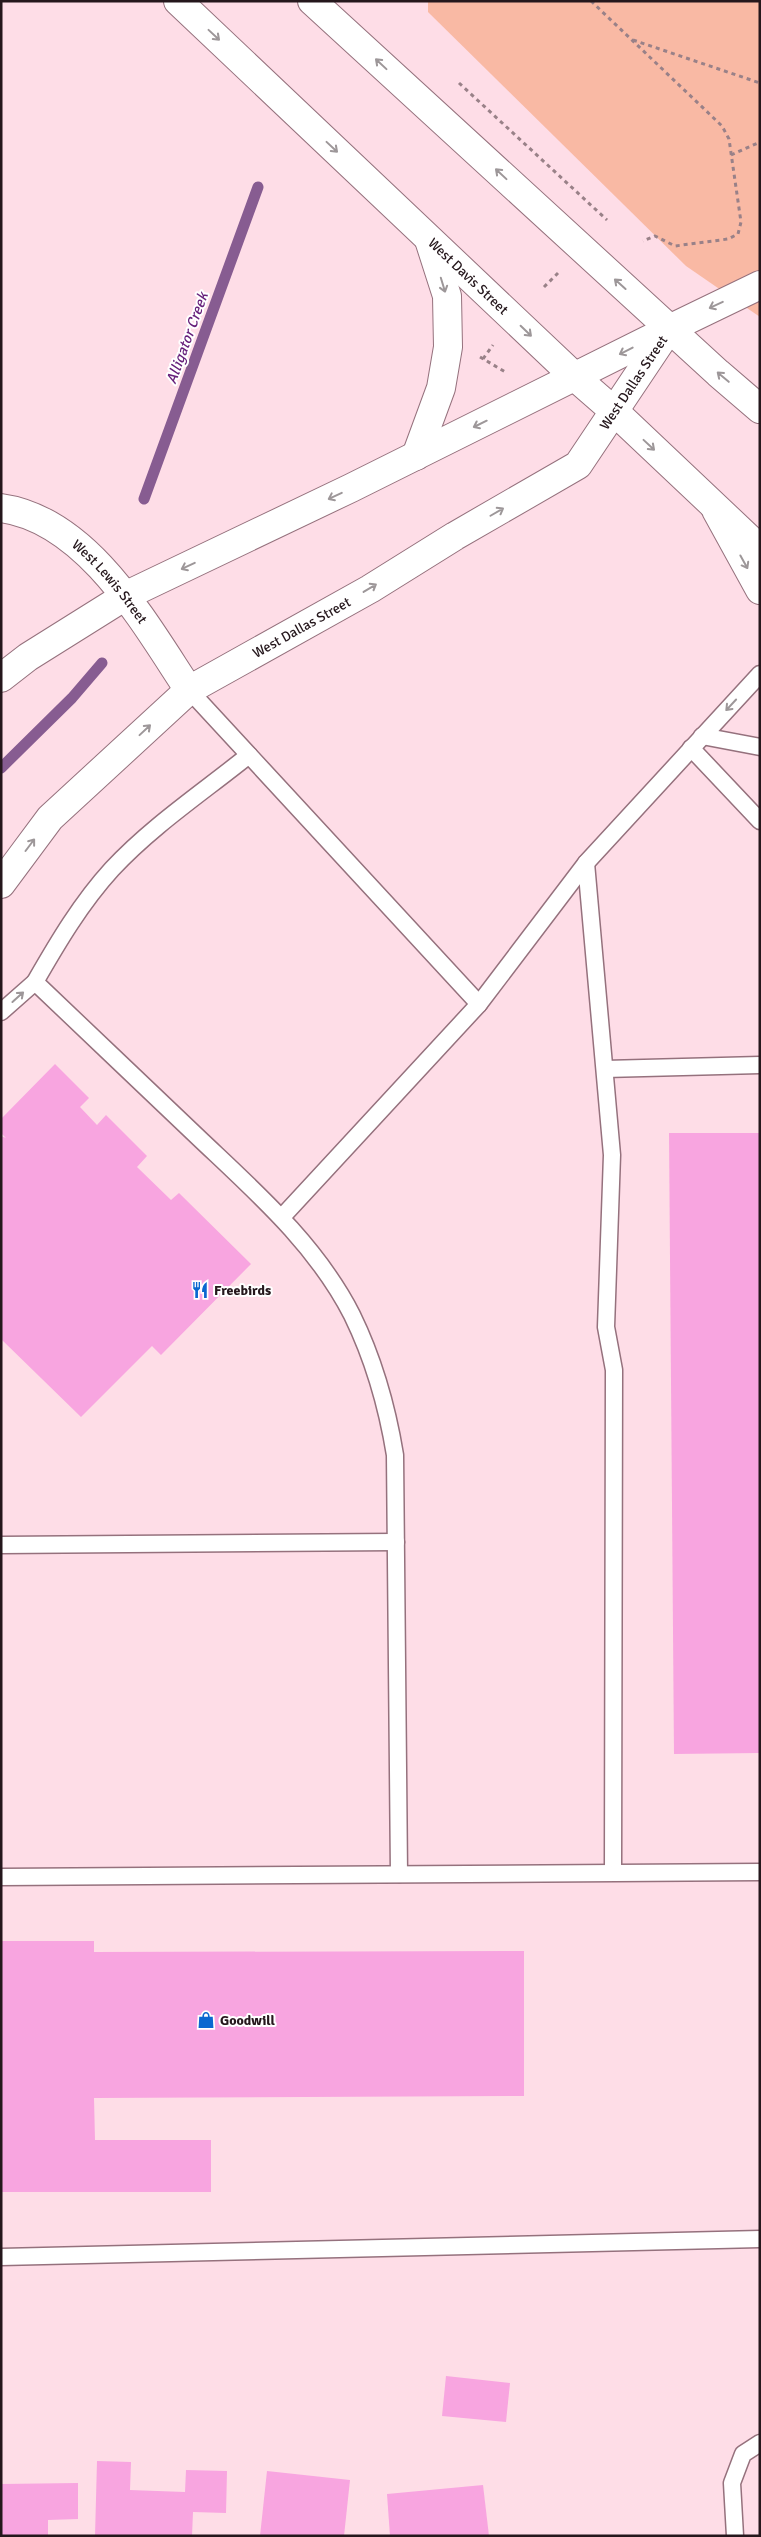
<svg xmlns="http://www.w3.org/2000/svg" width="761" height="2537" viewBox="0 0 761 2537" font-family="Signika,sans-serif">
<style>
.green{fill:#f9b9a4}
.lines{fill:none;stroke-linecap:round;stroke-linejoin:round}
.stream{stroke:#875c91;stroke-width:11}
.building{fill:#f8a5e0}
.lane-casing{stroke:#95717d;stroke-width:19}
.secondary-casing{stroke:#95717d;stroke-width:30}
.primary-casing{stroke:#95717d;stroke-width:30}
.path{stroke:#998188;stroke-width:3;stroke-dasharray:4 4;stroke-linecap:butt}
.lane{stroke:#fff;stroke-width:16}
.secondary{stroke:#fff;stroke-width:28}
.primary{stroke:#fff;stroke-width:28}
.oneway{stroke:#9d9799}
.labels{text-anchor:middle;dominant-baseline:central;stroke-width:4;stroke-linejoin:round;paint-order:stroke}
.street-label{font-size:14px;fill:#25171c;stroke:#fff}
.poi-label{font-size:14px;font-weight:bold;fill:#25171c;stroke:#fff;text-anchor:start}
.water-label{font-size:15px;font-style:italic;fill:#67217b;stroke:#fff}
</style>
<rect width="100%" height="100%" fill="#fedde7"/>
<path class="green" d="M428,1H760V317L686,266L428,12Z"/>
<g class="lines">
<g class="stream">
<path d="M144,499L258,187"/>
<path d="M1,768L72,698L102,663"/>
</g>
</g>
<g class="building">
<path d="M55,1064L89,1098L80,1107L97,1125L106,1115L147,1156L137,1167L171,1200L179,1193L251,1264L161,1355L152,1346L81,1417L1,1339V1136L6,1138L1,1133V1119Z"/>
<path d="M669,1133H760V1753L674,1754Z"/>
<path d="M1,1941H94V1952L524,1951V2096L94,2098L95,2140H211V2192H1Z"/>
<path d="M446,2376L510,2383L506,2422L442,2416Z"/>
<path d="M97,2461L131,2462L130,2490L185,2492L186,2470L227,2471L226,2513L193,2512L192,2536H95Z"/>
<path d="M267,2471L350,2480L344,2536H260Z"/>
<path d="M78,2483V2519L48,2520V2536H1V2484Z"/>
<path d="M483,2485L489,2536H390L387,2494Z"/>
</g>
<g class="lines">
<g class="lane-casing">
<g id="lane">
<path d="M189,690L479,1004"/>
<path d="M702,736L760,747"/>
<path d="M691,748L760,821"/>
<path d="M249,755C203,792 152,826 112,869C81,903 58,942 35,982C91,1035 146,1088 202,1141C257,1193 317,1246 352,1315C374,1360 387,1406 395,1455L399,1874"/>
<path d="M586,863L612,1155L606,1327L614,1370L613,1872"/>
<path d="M1,1012L35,982"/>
<path d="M605,1069L760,1065"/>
<path d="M282,1217L479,1004L586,863L760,674"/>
<path d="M1,1545L396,1542"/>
<path d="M1,1877L760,1872"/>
<path d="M1,2257L760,2239"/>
<path d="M735,2536L732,2483L743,2454L760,2443"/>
</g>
</g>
<g class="secondary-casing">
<g id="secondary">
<path id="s1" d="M1,508C88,520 145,624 189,690"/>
<path d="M716,510L760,590"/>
<path d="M1,678L28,657L127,595L351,488L668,330"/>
<path id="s2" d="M1,884L50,818L189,690L370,589L455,536L578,465L669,329"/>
</g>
</g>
<g class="primary-casing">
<g id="primary">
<path id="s3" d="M178,1L575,377L614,411L760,549"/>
<path d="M312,1L718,373L760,409"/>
<path d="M669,329L760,285"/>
<path d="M416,456L441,388L448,347L447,296L429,240"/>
</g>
</g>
<g class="path">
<path d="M591,1L722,126L729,139L741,222L738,234L728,239L675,246L655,236L643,241"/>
<path d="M633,40L760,83"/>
<path d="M459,83L607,220"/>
<path d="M731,155L760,142"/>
<path d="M544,287L558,273"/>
<path d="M480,357L507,373"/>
<path d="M483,359L493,345"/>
</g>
<use href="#lane" class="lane"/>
<use href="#secondary" class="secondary"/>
<use href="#primary" class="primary"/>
</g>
<defs><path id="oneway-shaft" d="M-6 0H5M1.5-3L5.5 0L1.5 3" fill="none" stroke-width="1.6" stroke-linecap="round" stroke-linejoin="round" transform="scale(1.25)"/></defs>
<g class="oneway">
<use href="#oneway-shaft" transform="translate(214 35) rotate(43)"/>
<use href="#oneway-shaft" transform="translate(381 64) rotate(-137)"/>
<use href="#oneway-shaft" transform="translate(332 147) rotate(43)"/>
<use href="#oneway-shaft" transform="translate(501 174) rotate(-137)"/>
<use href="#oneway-shaft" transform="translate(620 284) rotate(-138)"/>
<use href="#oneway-shaft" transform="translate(443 285) rotate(73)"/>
<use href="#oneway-shaft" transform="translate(716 305) rotate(155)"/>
<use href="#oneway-shaft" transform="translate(526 331) rotate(44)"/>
<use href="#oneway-shaft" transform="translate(626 351) rotate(153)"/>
<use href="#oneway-shaft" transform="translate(723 377) rotate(-140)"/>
<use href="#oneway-shaft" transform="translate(480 424) rotate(154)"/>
<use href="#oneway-shaft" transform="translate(649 445) rotate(43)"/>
<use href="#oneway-shaft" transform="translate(335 496) rotate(155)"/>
<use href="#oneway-shaft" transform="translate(497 512) rotate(-30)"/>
<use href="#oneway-shaft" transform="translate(744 562) rotate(61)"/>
<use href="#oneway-shaft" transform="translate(188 566) rotate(155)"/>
<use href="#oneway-shaft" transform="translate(370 588) rotate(-31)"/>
<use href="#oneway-shaft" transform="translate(731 705) rotate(133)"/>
<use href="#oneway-shaft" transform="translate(145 730) rotate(-43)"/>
<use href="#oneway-shaft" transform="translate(30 845) rotate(-53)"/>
<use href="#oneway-shaft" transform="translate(18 997) rotate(-42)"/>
</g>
<defs>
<g id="restaurant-bare" transform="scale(1.35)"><path d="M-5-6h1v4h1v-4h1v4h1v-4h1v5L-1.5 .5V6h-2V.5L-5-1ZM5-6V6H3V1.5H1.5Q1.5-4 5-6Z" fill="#0b67d0" stroke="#fff" stroke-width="2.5" paint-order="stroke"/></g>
<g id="shop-bare" transform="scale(1.35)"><path d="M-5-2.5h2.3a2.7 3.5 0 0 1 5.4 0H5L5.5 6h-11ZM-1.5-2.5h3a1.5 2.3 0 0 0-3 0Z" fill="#0b67d0" stroke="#fff" stroke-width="2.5" paint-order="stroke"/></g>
</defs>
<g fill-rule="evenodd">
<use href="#restaurant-bare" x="200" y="1290"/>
<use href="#shop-bare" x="206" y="2020"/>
</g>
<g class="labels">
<g class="street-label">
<text stroke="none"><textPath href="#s3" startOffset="400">West Davis Street</textPath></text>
<text stroke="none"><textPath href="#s2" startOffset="820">West Dallas Street</textPath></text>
<text stroke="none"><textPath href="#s1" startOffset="135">West Lewis Street</textPath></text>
<text stroke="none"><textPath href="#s2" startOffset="400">West Dallas Street</textPath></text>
</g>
<g class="poi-label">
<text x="214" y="1290">Freebirds</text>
<text x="220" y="2020">Goodwill</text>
</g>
<g class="water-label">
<text transform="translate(187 338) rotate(-70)">Alligator Creek</text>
</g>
</g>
<rect width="761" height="2537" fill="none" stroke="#25171c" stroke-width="5"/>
</svg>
